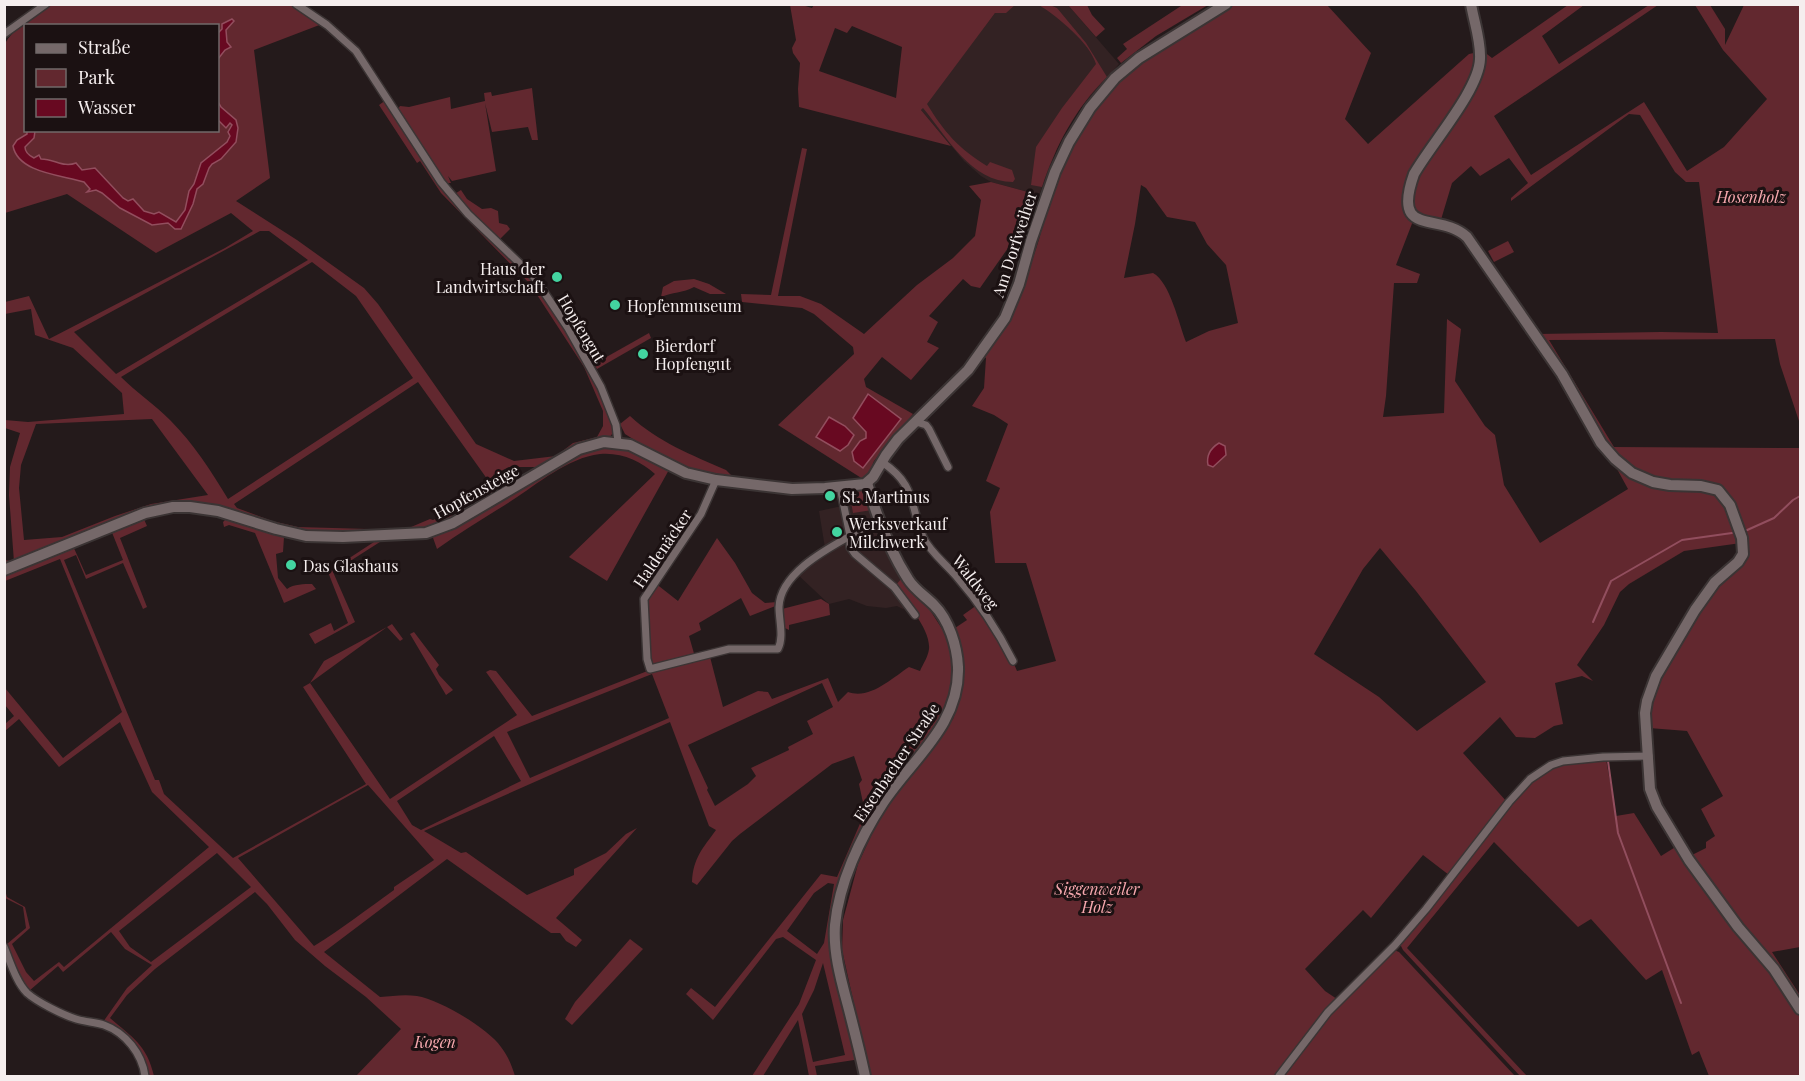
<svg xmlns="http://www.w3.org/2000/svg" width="1805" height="1081" viewBox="0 0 1805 1081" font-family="'Playfair Display',serif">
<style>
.built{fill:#332223}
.green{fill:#62282f;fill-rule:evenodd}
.water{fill:#680921;stroke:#924e5e;stroke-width:1.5}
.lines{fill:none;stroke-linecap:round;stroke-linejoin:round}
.stream{stroke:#924e5e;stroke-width:2}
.street-casing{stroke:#3b3434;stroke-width:10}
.secondary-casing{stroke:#3b3434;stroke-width:14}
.street{stroke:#756869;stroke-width:7}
.secondary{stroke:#756869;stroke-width:10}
.poi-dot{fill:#43d4a0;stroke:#1b1112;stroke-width:2}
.labels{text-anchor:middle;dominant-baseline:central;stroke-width:6;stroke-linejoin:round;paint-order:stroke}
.park-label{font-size:16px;font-style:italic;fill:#f7a8ae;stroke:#1b1112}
.street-label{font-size:16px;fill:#f5eeee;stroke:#1b1112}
.poi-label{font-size:16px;fill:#f5eeee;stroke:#1b1112;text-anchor:start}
</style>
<rect width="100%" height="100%" fill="#241a1b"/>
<g class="built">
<path d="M1015,5H1068L1119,64L1081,107L1060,141L1039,195L991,182L981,176L964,161L921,110L995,13L1006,12Z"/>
<path d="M864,487L903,577L908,605L903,609L897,606L886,608L867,606L849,599L829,604L796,573L825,548L819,511L842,506L840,489Z"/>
</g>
<g class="green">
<path d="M1184,4L1208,5L1156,36L1121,63L1117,58L1127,49L1123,44Z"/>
<path d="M50,5H292L322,24L254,50L270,178L236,201L297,240L364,288L378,304L476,444L514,461L556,456L573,443L597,437L603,426V411L584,367L530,284L441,193L420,161L417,163L379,105L386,100L451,198L530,276L544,295L590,370L612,426V434L608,440L456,518L416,532H313L279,527L191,503L5,566V560L14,562L9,495L10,467L20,433L5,428V420L28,422L124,414L122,393L73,348L35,335L31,309L5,314V302L29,296L49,339L225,248L253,231L231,213L156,253L67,194L5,213L4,45C14,27 34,16 50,5ZM26,26H218V130H26ZM260,231H269L308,260L116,374L74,332ZM312,262L356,296L413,378L228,499C211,471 194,444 170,420C155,405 136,392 121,377ZM418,382L495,490L454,516L452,515L445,518L440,517L433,520L430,519L404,530L298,527L272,521L237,508L234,504ZM152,419L208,495L151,504L115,516L62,537L24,540L19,488L21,465L36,424ZM509,467H536L502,488L493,475Z"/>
<path d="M814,5H1015L1006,13H995L927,104C944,132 959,149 987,166L990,162L1012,170L1015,179L1013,182C971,182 947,137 923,108L921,110L951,146L799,107L798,89L800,63L793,53L792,48L796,40L790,5H802L812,8ZM852,26L902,47L896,98L819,71L835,28L847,33Z"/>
<path d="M1039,5H1050L1057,8L1086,43L1107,77C1076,107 1055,147 1042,187L1031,185L1036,147L1062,108L1096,64C1090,43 1058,17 1039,5Z"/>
<path d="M1068,5H1087L1092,15L1105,29L1096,37Z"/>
<path d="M1233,5H1327L1371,53L1345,119L1368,144L1469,54L1483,51L1492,58L1568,5H1584L1542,36L1559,64L1649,5H1658L1494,116L1531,175L1644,102L1687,171L1724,147L1767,99L1723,50L1695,5H1710L1725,29V45L1744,5H1800V424L1780,364L1775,339L1549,340L1614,447L1800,448V947L1772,952L1800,995V1005C1765,954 1725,907 1690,856L1706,848V842L1715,836L1701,809L1723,796L1687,731L1649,728L1650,700L1658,678L1680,639L1710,592L1746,556C1747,543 1743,533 1739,521C1736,512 1732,499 1725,492C1710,477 1672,486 1650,479C1639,475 1628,467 1619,460C1598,441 1587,411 1572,387C1561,369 1549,352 1537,334L1661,332L1718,333L1699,182H1686L1675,172L1640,115L1629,114L1511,201V198L1528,183L1509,158L1480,176L1471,166L1452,183L1440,223L1416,215L1412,209L1411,191L1406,195V209L1413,221L1396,265L1420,274L1417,283H1394L1386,396L1383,417L1444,413L1447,319L1461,329L1455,381L1485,426L1495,435L1504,485L1540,543L1628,489L1611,458C1625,470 1640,482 1658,486C1678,491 1705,481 1721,496C1732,507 1736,528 1741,543L1684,551L1629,584L1620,592L1604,625L1577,665L1593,681L1582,676L1555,683L1563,724L1554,726L1535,738L1516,737L1500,717L1463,753L1507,802L1449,875L1423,855L1371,918L1363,910L1305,969L1325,991L1337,999L1276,1076H870L842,950L843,920L858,864L884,808L953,719L961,696L964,666L962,651L955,628L967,620L963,615L977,605L1011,657L1017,671L1056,661L1026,563H995L990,512L1000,488L986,481L1008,424L994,415L972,406L984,388L986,358L983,356C1009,319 1027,280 1040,236C1044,220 1048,204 1053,188C1066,145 1107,80 1145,55C1173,36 1204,21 1233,5ZM1141,185L1146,188L1167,217L1195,222L1207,244L1226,265L1238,323L1209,331L1186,342C1179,324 1170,282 1153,273L1124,278L1135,224ZM1380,548L1416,591L1486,682L1417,731L1379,697L1314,654L1363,569Z"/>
<path d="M532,88L538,140H532L528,127L492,132L485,103L496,171L452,181L448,176L451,183H444L399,114L398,109L400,106L409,107L450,97L451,109L485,101L484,93L491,92L492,96Z"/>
<path d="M802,148L807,149L778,296H800L821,304L864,334L917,285L953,258L975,236L981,200L969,186L991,182L1039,195L1020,236L1017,254L1008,248L980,288L971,286L963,279L929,316L938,322L927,342L939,348L911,380L882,357L864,379L866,387L913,414L874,461L866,481L778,425L854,354L853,347L814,314L802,308L742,302L741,294L771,295ZM854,417L901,419L852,452L866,438V432Z"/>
<path d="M461,190L467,199L482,209L491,208L498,211L499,223L507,225L510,229L499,240L467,211L453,195Z"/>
<path d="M1508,241L1514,252L1494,262L1488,251Z"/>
<path d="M694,279L709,284L726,294H710L694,287C683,293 672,292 661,297L663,287L674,281Z"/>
<path d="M649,333L651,338L597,369L594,364Z"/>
<path d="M630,416C658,442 692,455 726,470L732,476L692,470L673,464L625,434L620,424Z"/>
<path d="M620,446L670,468L607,581L569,557L655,474C641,461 621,452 600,454C567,458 538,484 511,501C486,517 461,532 437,549L432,535L591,448Z"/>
<path d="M861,488L865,491L872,510L853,513L849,490Z"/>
<path d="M143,517L147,526L120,538L147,607L143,609L123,563L86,579L76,555L64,560L155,780H159L164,794L233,858L366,784L303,687L310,683L324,661L387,627L392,624L403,639L400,641L387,627L310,683L390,799L517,715L486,672L490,670L496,671L532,716L650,670L643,602L655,583L678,601L717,538L735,563L752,593L765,603L777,602L778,605L750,616L741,598L699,623L701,630L689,636L695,657L709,653L723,707L758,691L768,692L772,699L828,678L838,702L848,692C870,700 892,678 909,667L920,671C923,664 928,657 929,649C931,629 905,601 894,587L903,577L908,586L928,607L946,635L954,662V685L941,721L903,770L834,905L857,1061L854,1060L815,1066L817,1076H809L798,1020L763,1076H752L799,1004L816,960L783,937L776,939L713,1020L686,994L691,988L715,1007L821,874L837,877L865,812L859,784L862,780L854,756L832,764L740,834L732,841L697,885L692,882C693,858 703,848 716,830L709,826L670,722L424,831L461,853L466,852L527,895L574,875V869L606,853L626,834L637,828L556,918L582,940L576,947L566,941L560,933H551L447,859L324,952L380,997C393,996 404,994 417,996C440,1000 488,1028 501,1047C508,1056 512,1066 515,1076H356L401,1029L366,997L325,966L295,940L267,904L255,892L155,969L127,995L110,1018C132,1037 147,1045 154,1076H149C145,1048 127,1035 103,1022L127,988L152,965L125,949L111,932L63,972L58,966L29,991L20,976L7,944L26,928L23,907L5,898V890L7,897L25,907L30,928L12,944L26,972L34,981L59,962L64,967L209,847L152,792L120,722L59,767L19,719L5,731V724L14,716L5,705V688L63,758L122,712L60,559L5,581L4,574L73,546L86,575L123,560L111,530ZM652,674L669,718L530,778L507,732ZM822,683L833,707L807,721L813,734L788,747L789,750L751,768L756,776L748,784L715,806L707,790L708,788L688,745ZM494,736L521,781L421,830L412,825L397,801ZM368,785L434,860L394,887V890C367,909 342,929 314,946L238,858ZM217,853L251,887L151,962L130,947L119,931ZM828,883L834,884L824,943L817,954L787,931L814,893ZM823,963L845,1055L813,1062L802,1014L814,990Z"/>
<path d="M226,519H233L284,537L283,552L276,554L278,578L287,589C294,584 304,584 312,584L316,589L284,603L255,533L229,525L224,527L223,522Z"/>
<path d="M377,540H383L333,572L355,622L315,644L309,634L331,623L334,631L348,623L328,572Z"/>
<path d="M821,599L829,604L830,615L789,625V630L783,627L782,609Z"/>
<path d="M414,632L439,665L436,669L439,675L453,690L446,695L410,634Z"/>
<path d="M1606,759L1616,816L1634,813L1661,856L1677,846L1800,1013V1076H1709L1699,1051L1692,1055L1662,970L1646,980L1591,919L1578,927L1494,842L1407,948L1527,1076H1520L1403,950L1400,944L1509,804L1532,780L1551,766L1570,761Z"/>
<path d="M630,939L643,949L572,1025L565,1019L575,1002Z"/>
<path d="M1394,950L1399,952L1515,1076H1281L1330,1013Z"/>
</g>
<g class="water">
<path d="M232,19L234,21L226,30L227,42L231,47L225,50L218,59V33L222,29V24Z"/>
<path d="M218,102L221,107L236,120L238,128L236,142L221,159L212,164L209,168L203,184L197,189L193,204L181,229H175L168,223L152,225L120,208L102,193L96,190L87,192L90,189L84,182C62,175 18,173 13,146L17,140L27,134V131H35L34,138L25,147C25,152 30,156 34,158L39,155L41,159C55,159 63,168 76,163L82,170L95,168L123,198L128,201L133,199L144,211L154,214L159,212L176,222L185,210L189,191L194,184L201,163L227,142L230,136L228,132L232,125L230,123L226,128L218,120Z"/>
<path d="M868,394L901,419L863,468L854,461L852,452L860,441L866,438V432L853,418Z"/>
<path d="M829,417L845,426L854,435L848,445L840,451L816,437Z"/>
<path d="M1219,443L1225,446L1226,455L1213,467L1208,465C1206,455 1211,448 1219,443Z"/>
</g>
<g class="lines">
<g class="stream">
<path d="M1745,531L1774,518L1793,500L1800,496"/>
<path d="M1593,622L1611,581L1682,540L1732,533"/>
<path d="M1608,761L1618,833L1681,1003"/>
</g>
<g class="street-casing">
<g id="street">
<path d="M296,4L327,25L356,51L441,182L468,214L534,277L568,328L601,387L616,425L618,442"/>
<path d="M4,34L46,4"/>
<path d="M916,422L926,425L929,429L948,467"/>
<path d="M882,462C916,485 909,502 923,537C930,552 945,563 956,576C978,601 998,631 1013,661"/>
<path d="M716,480L701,514L644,599L647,659L650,669L729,649H778C784,637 779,621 779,607C780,574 825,550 850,536L840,487"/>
<path d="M880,518L850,536V547L855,554L894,587L915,615"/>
<path d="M4,947C10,961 16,982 27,993C37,1002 63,1015 76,1019C85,1022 95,1022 104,1025C126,1033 142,1054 145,1076"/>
<path d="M1279,1076L1328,1012L1395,945L1426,909L1509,802L1530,779L1551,765L1563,761L1603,757L1649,756"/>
</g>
</g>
<g class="secondary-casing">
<g id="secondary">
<path d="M1471,4C1474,22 1481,41 1480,59C1479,90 1431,144 1414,174C1391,239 1439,211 1467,237L1562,374L1601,443L1615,459L1632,473L1653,482L1670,485L1701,486L1718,490L1730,505L1742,538L1743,554L1738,562L1715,582L1695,610L1656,676L1647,701L1645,713L1650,789L1657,807L1689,860L1738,927L1774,969L1800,1009"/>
<path d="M4,570L145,513L173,507H190L218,511L276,529L306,536L343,537L426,533L453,523L579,449L604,442L630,445L686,473L716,480L792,489L825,488L865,484L873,477L886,455L898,439L968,370L1005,318L1019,284L1031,241L1055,172L1069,142L1090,108L1115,78L1139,58L1226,4"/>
<path d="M865,1076C860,1053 854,1029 848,1006C841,980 833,952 835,925C839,883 860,838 883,803C912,759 960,725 958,667C957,646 949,620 934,605C925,596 914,589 908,579C890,551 876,514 867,483"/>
</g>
</g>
<use href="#street" class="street"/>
<use href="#secondary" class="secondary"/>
</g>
<g class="poi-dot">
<circle cx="557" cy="277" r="6"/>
<circle cx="615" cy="305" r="6"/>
<circle cx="643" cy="354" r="6"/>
<circle cx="830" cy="496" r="6"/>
<circle cx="837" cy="532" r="6"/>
<circle cx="291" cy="565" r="6"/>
</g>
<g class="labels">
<g class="park-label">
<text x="1751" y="196">Hosenholz</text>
<text x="1097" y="888">Siggenweiler<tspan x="1097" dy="18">Holz</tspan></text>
<text x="435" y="1041">Kogen</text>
</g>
<g class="street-label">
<text transform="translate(1014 244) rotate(-72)">Am Dorfweiher</text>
<text transform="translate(582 328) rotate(59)">Hopfengut</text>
<text transform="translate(476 491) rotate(-29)">Hopfensteige</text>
<text transform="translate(662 548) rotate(-56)">Haldenäcker</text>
<text transform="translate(976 582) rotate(52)">Waldweg</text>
<text transform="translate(896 762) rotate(-56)">Eisenbacher Straße</text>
</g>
<g class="poi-label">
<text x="545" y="268" text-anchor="end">Haus der<tspan x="545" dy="18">Landwirtschaft</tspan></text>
<text x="627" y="305">Hopfenmuseum</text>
<text x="655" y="345">Bierdorf<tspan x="655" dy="18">Hopfengut</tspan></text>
<text x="842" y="496">St. Martinus</text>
<text x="849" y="523">Werksverkauf<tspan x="849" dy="18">Milchwerk</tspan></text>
<text x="303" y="565">Das Glashaus</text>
</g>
</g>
<rect width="1805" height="1081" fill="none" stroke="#f5eeee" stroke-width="12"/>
<rect x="24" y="24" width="195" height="108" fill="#1b1112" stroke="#72696a" stroke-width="1.5"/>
<rect x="36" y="44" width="30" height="9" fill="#756869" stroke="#72696a" stroke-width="1.5"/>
<text x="78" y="54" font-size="18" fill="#f5eeee">Straße</text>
<rect x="36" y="69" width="30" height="18" fill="#62282f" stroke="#72696a" stroke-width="1.5"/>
<text x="78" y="84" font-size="18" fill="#f5eeee">Park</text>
<rect x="36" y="99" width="30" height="18" fill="#680921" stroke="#72696a" stroke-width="1.5"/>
<text x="78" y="114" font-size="18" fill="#f5eeee">Wasser</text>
</svg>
